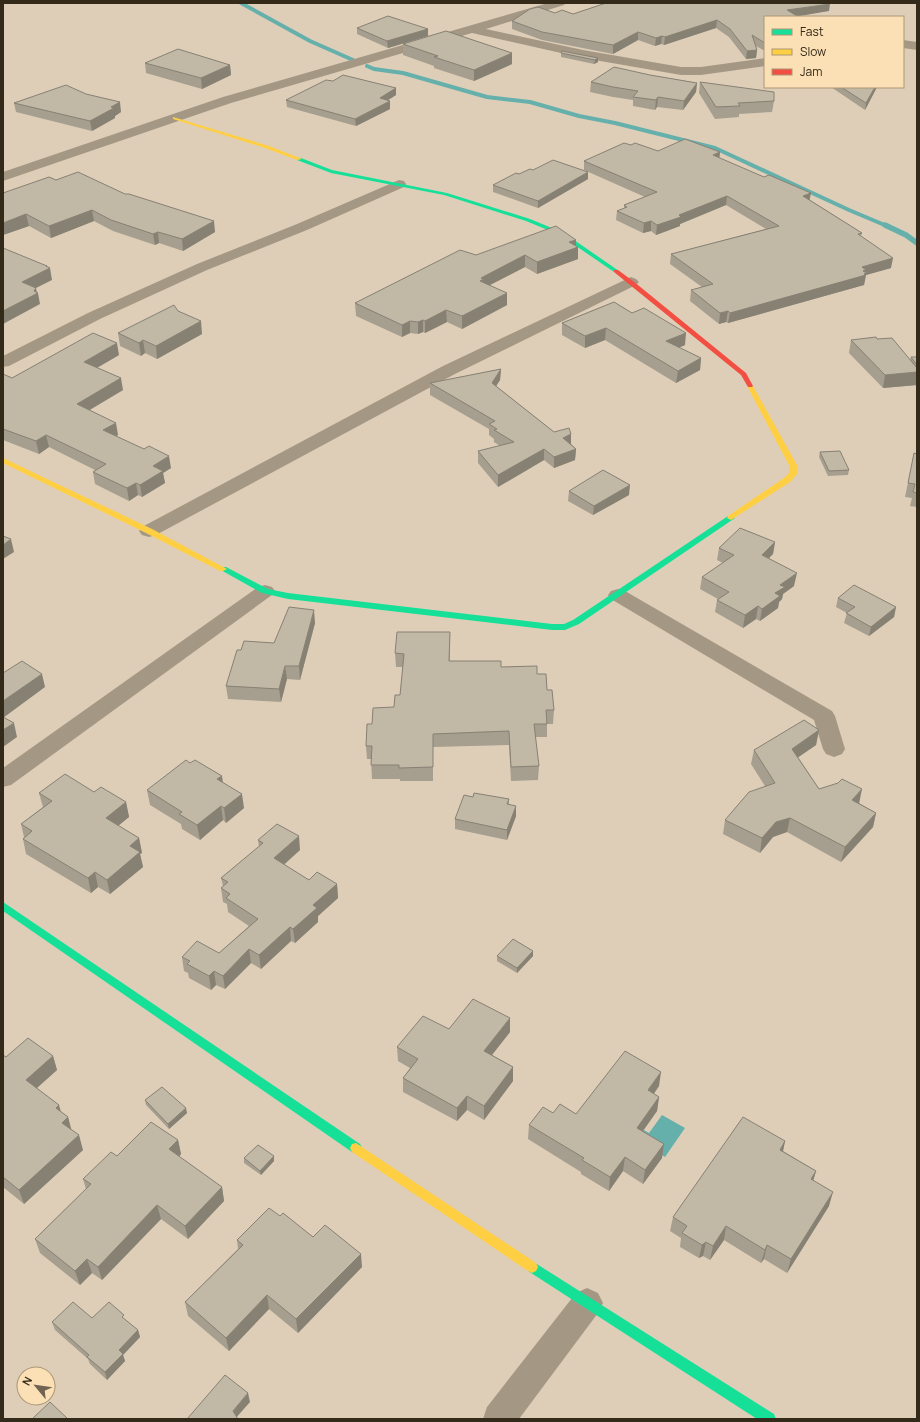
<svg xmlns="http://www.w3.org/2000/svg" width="920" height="1422" viewBox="0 0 920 1422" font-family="Manrope,sans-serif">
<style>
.water{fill:#66b0ac}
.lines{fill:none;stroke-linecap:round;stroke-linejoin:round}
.stream-far1{stroke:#66b0ac;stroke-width:4}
.stream{stroke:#66b0ac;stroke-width:5.5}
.street{fill:#a49885;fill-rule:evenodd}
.fast{fill:#16e098;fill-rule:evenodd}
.slow{fill:#ffcf43;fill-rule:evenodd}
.jam{fill:#f24e42;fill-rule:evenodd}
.wall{fill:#a69e8e}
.shaded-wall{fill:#878174}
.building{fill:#c1b8a5;stroke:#878174}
</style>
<rect width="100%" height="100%" fill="#deceb8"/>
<path class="water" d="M662,1115L685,1128L665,1157L630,1136L637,1126L649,1133Z"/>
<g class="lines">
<g class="stream-far1">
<path d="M241,3L310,41L353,60"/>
<path d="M367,66L374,69L403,73L487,97L530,102L579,116L615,123L715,148L849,210L887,226"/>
</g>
<path class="stream" d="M885,225L906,235L917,243"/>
<g class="street">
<path d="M548,3H566L564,5L486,29L583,50L681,67H701L765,58V66L701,75H681L583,58L472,33L231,103L3,181V172L223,97Z"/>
<path d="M903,40L917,42V50L903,48Z"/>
<path d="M399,180L404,181L406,184L404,187L307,230L207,270L100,319L9,366L3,367V356L88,313L197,264L297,224Z"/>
<path d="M631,277L636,279L639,282L636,285L455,374L156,535L149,537L142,535L139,531L142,527L443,366Z"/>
<path d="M265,585L272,587L275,591L272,595L11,785L3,787V768L258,587Z"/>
<path d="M618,589L625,591L832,711L835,716L845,749L842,754L834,757L826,754L823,749L814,720L611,599L608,595L611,591Z"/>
<path d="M587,1288L598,1293L603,1303L598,1313L519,1419H483L487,1407L576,1293Z"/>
</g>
<g class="fast">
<path d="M297,158H301L332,170L447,193L530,219L564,233L619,271L614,272L560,235L526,221L444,195L331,173L297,160Z"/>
<path d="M728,516H731L735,518L579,624L565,630H552L288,599L262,593L219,569L223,567H226L268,589L288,593L552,624H564L573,620Z"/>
<path d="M3,902L360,1144L362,1148L360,1152L356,1153L352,1152L3,911Z"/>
<path d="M532,1261L774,1414L776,1419H757L528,1271L526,1267L528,1263Z"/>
</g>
<g class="slow">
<path d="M173,117L269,146L302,159L297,160L265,148L173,119Z"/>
<path d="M750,384L753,386L798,467L797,474L790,482L731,520L727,518L728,516L784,478L789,473L790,467L747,386Z"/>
<path d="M3,458L152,529L227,569L223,571H220L146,533L3,463Z"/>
<path d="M356,1143L536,1263L538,1267L536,1271L532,1273L528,1271L352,1152L350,1148L352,1144Z"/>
</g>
<path class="jam" d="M614,270H618L633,281L746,373L753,386L752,387H748L741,375L614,272Z"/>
</g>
<g class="wall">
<path d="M829,11L765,17V51L756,46L757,50L756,58L746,59L729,37L716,28L664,45L661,44L655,46L638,40L613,54L542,40L512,29V21L555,13L573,14Z"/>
<path d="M357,28L428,29V36L388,48L357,34Z"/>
<path d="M403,44L512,64L474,81L434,68V66L403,55Z"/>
<path d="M561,53L598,58V62L594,64L561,57Z"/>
<path d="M145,63L230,65L231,75L202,89L146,73Z"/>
<path d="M650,75L697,83L696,92L683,110L657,107L655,110L633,106V100L613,97L590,92L591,82Z"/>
<path d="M333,81L396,88V95L388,100L390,109L356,126L287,107L286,100Z"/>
<path d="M700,82L774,101L772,112L739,114V117L715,119L699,93Z"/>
<path d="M831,87H877L865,110Z"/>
<path d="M86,94L121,112L115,116V118L92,131L16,112L14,103Z"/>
<path d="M631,145L658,151L720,152L719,158L810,200L862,233L861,236L891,268L866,275L864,285L728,323L726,322L719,324L690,301L691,290L702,287L670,264L671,254L766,229L726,205L680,224V226L656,235L651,231L643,233L616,220L617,211L624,208V205L645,197L584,170V161Z"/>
<path d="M533,170L588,179L538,208L493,192V185L519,174Z"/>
<path d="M56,180L125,194L215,232L183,251L159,243L155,245L113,231L94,221L51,238L29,226L3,235Z"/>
<path d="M578,247V259L537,274L525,267L490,285L507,305L462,329L447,322L425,333L423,332L418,334L410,333L402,337L356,316L355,303L476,255Z"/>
<path d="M614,302L685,345L679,348L701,358L700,370L676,383L605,340L585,348L562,335V323Z"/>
<path d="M178,311L202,334L157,359L145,353L141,356L120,346L118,333Z"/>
<path d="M877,339L910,360L911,357H917V385L883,388L849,353L851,340Z"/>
<path d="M119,355L97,368L123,390L90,410L118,435L116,436L171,468L163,473L165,483L142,497L138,495L129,501L95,484L93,472L95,470L49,447L39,454L3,440V374L12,378Z"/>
<path d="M501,369L500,380L496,386L554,432L571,434V444L576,449L575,460L554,468L544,460L498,487L478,463V451L500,446L494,442V439L489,435V429L430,395V383Z"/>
<path d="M820,452L849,470L848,475L828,476L819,457Z"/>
<path d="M914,453L917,454V507L910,506L912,498L905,497Z"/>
<path d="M569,491L629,495L593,515L568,501Z"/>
<path d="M775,542L773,554L769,558L794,586L783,594L782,599L779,602L778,608L760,621L756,619L743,628L715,612L717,600L718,599L700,589L702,577L723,563L717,560L719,548Z"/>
<path d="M838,598L896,607L894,617L869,636L844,623L847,613L836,607Z"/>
<path d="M315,623L300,680L287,679L281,702L228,699L226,686L241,650L274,643Z"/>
<path d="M450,632L449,661L501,667L537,674L547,690L554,710L553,724H547V737H535L539,766L538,780L511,781L509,745L433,747V781H400V779H372L371,759H367L366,746L372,724L394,707L400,695L403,667H396L395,653Z"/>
<path d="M819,730L816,745L798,757L819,789L859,803L876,813L873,827L841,862L787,832L773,837L760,853L723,834L725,820L765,786L751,764L754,750Z"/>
<path d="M223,783L244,808L226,823L223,820L200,840L182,829L181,824L150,805L147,790Z"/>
<path d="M94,792L126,802L129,817L118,826L139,838L142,853L140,854L143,867L110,894L98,887L91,893L26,854L23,839L24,837L21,824L43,807L39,793Z"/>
<path d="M473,797L509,799V805L516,816L507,840L455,829V819Z"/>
<path d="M258,840L300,850L284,865L309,880L337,884L338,898L318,916V922L295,943L291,941L261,969L251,963L225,989L216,985L211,990L189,978L188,973L184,971L182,957L219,953L249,926L228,912L227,904L223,902L221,888L223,886L221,878L259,847Z"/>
<path d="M497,956H533L517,973L497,961Z"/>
<path d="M449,1029L510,1032L492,1055L513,1067V1081L484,1120L467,1110L457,1121L403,1092V1078L410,1068L398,1061L397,1047Z"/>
<path d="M3,1055L6,1057L53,1056L57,1070L37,1088L61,1112L68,1117L71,1130L83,1150L24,1204L3,1187Z"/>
<path d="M659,1086L654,1094L659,1097L657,1111L643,1131L662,1158L643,1184L623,1171L609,1191L581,1174V1172L528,1139L529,1125L553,1113L576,1114Z"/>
<path d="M145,1100L187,1113L169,1129L146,1105Z"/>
<path d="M178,1140L181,1154L179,1157L222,1187L224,1201L188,1239L161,1219L102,1280L92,1273L80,1285L40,1253L35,1239L86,1189L83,1179L117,1156Z"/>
<path d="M785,1141L783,1151L816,1171L813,1180L829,1206L787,1273L764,1259L761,1263L724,1240L710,1260L703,1256L699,1258L680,1247L681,1238L670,1231L673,1217Z"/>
<path d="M244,1158L274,1161L261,1175L244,1163Z"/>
<path d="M280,1216L362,1267L298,1333L269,1309L229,1351L188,1316L185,1302L238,1249L237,1240Z"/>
<path d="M92,1318L125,1320L138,1330L140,1337L123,1355L125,1361L107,1380L90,1364L88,1359L55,1330L52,1322Z"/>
</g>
<g class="shaded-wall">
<path d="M830,4L829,11L794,17L787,10Z"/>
<path d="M717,20L716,28L664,45L665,37Z"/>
<path d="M428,29V36L388,48L387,41Z"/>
<path d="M638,32V40L613,54V45Z"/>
<path d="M662,36L661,44L655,46L656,38Z"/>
<path d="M757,50L756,58L746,59L747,51Z"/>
<path d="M512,53V64L474,81V70Z"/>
<path d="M598,58V62L594,64L595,60Z"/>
<path d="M230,65L231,75L202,89L201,78Z"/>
<path d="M697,83L696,92L683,110L684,101Z"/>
<path d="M875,87H877L865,110L866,103Z"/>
<path d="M396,88V95L380,105V98Z"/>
<path d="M658,97L657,107L655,110L656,100Z"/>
<path d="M390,101V109L356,126L355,119Z"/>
<path d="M120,102L121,112L115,116V118L92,131L90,121L111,107Z"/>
<path d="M720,152L719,161L713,155Z"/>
<path d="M588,172V179L538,208V201Z"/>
<path d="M811,193L809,203L803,196Z"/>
<path d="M727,196L726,205L680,224V226L656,235L657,225L679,215Z"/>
<path d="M92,210L94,221L51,238L49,226Z"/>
<path d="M26,214L29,226L3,235V223Z"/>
<path d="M214,221L215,232L183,251L182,239Z"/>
<path d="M651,221V231L643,233L644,223Z"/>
<path d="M158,232L159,243L155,245L153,234Z"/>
<path d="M576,240V248L578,247V259L537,274V262L569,242Z"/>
<path d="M525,255V267L484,288L480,293L481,278Z"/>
<path d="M893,258L891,268L866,275L864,285L728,323L730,313L862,267Z"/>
<path d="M47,266L48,269L50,268L52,280L36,288L37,293H38L40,304L3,324V311L22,282Z"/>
<path d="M507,293V305L462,329V316Z"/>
<path d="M446,310L447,322L425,333V321Z"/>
<path d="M728,311L726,322L719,324L720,313Z"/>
<path d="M423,320V332L418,334V322Z"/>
<path d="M201,321L202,334L157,359L156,346Z"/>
<path d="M410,321V333L402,337V325Z"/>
<path d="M606,328L605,340L585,348V336Z"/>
<path d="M686,333L685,345L665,353L666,341Z"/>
<path d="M143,340L145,353L141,356L139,343Z"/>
<path d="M117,343L119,355L86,374L84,362Z"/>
<path d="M701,358L700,370L676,383L678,371Z"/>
<path d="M501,369L500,380L491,394L492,383Z"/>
<path d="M917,372V385L883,388L885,375Z"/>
<path d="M121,378L123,390L79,416L77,404Z"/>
<path d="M116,423L118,435L105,442L103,430Z"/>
<path d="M571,434V445L563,438Z"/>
<path d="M46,435L49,447L39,454L36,441Z"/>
<path d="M544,449V460L498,487V475Z"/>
<path d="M576,449L575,460L554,468V457Z"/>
<path d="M169,456L171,468L163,473L165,483L142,497L140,485L153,466Z"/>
<path d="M136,483L138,495L129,501L127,488Z"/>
<path d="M630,485L629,495L593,515L594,506Z"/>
<path d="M11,539L14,552L3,559V545Z"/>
<path d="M775,542L773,554L760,567L762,555Z"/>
<path d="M797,573L794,586L783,594L782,599L779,602L778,608L760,621L762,609L775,593L780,585Z"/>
<path d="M758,606L756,619L743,628L745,615Z"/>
<path d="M896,607L894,617L869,636L871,627Z"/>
<path d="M314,610L315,623L300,680L299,666Z"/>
<path d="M450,632V646L449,675V661Z"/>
<path d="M285,666L287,679L281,702L279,689Z"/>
<path d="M42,674L45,687L3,718V701Z"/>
<path d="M14,723L17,737L3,747V730Z"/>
<path d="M819,730L816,745L790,763L792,749Z"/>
<path d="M222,776L224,790L217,779Z"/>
<path d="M862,789L859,804L852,800Z"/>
<path d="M242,794L244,808L226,823L224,808Z"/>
<path d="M126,802L129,817L109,833L106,818Z"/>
<path d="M221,806L223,820L200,840L197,825Z"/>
<path d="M516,806V816L507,840V830Z"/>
<path d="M876,813L873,827L841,862L845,847Z"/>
<path d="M790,818L787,832L773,837L760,853L762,838L776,822Z"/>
<path d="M299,836L300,850L275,872L274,858Z"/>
<path d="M139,838L142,853L140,854L143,867L110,894L107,880L130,846Z"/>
<path d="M95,872L98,887L91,893L88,878Z"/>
<path d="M337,884L338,898L318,916V922L295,943L293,929L313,905Z"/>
<path d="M290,927L291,941L261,969L259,955Z"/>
<path d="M249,949L251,963L225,989L223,976Z"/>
<path d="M533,951V956L517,973V968Z"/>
<path d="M214,971L216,985L211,990L209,976Z"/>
<path d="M510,1018V1032L484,1065V1051Z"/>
<path d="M53,1056L57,1070L30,1094L26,1080Z"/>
<path d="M513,1067V1081L484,1120V1106Z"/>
<path d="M661,1072L659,1086L646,1104L648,1090Z"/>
<path d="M467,1096V1110L457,1121V1108Z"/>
<path d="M659,1097L657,1111L635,1142L637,1128Z"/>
<path d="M59,1105L63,1119L56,1108Z"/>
<path d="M186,1108L187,1113L169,1129L168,1124Z"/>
<path d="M68,1117L72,1132L62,1123Z"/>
<path d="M79,1135L83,1150L24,1204L19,1190Z"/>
<path d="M178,1140L181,1154L172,1164L169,1149Z"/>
<path d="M785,1141L782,1156L780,1150Z"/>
<path d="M664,1144L662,1158L643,1184L645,1170Z"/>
<path d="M274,1156V1161L261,1175L260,1171Z"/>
<path d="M625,1157L623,1171L609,1191L610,1177Z"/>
<path d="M816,1171L812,1185L811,1179Z"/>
<path d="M222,1187L224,1201L188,1239L185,1226Z"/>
<path d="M833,1192L829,1206L787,1273L791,1259Z"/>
<path d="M157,1205L161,1219L102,1280L98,1267Z"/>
<path d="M726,1226L724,1240L710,1260L713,1246Z"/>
<path d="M706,1242L703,1256L699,1258L702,1245Z"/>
<path d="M767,1245L764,1259L761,1263L765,1250Z"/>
<path d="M361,1254L362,1267L298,1333L296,1319Z"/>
<path d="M87,1259L92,1273L80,1285L75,1271Z"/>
<path d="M267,1295L269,1309L229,1351L226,1338Z"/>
<path d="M138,1330L140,1337L123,1355L125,1361L107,1380L105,1372L119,1350Z"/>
<path d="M248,1393L250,1402L235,1419L233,1411Z"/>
</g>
<g class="building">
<path d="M606,3H828L830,4L787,10L799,17H765V43L752,35L757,50L747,51L730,29L717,20L665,37L662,36L656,38L638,32L613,45L542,32L512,21L530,9L538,7L555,13L562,10L573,14Z"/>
<path d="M388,16L428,29L387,41L357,28Z"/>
<path d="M446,31L512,53L474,70L434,57L438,56L403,44Z"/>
<path d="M178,49L230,65L201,78L145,63Z"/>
<path d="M562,51L598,58L595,60L561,53Z"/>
<path d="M614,67L650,75L697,83L684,101L658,97L656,100L633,97L638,91L613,87L591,82Z"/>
<path d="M343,75L396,88L380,98L390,101L355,119L286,100L326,80L333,81Z"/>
<path d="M700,82L774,92V101L738,103L740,106L716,107Z"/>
<path d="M66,85L86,94L120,102L111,107L114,108L90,121L14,103Z"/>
<path d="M841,87H875L866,103Z"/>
<path d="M685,139L720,152L713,155L764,177L769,175L811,193L803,196L862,233L858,234L893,258L862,267L866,270L863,271L867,273L864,274L866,275L730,313L728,311L720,313L691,290L713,284L671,254L779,226L727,196L679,215L681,217L657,225L651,221L644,223L617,211L627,207L624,205L657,192L584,161L624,143L631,145L635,143L658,151Z"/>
<path d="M553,160L588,172L538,201L493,185L516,173L519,174L530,169L533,170Z"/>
<path d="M78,172L125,194H129L214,221L182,239L158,232L153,234L111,220L92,210L49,226L26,214L3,223V193L49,177L56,180Z"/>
<path d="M556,226L576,240L569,242L578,247L537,262L525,255L481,278L484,279L480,281L507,293L462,316L446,310L425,321L423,320L418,322L410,321L402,325L355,303L460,250L476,255Z"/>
<path d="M3,248L47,266H46L50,268L22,282L36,288L34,291L38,293L3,311Z"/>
<path d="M614,302L632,313L644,308L686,333L666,341L701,358L678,371L606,328L585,336L562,323Z"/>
<path d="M174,305L178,311L201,321L156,346L143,340L139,343L118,333Z"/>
<path d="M93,333L117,343L84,362L121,378L77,404L116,423L103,430L144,449L149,446L169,456L153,466L163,471L140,485L136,483L127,488L93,472L106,464L46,435L36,441L3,429V374L12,378Z"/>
<path d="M876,337L877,339L892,338L917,368V372L885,375L851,340Z"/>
<path d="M911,357H917V365Z"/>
<path d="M501,369L492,383L554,432L569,428L571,434L563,438L576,449L554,457L544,449L498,475L478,451L514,442L494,430L497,429L489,424L495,421L430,383Z"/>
<path d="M840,451L849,470L829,471L820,452Z"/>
<path d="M914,453L917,454V493L913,492L915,484L908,483Z"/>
<path d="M603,470L630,485L594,506L569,491Z"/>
<path d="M740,528L775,542L762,555L797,573L780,585L785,587L775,593L780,596L762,609L758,606L745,615L717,600L729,592L702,577L734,555L719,548Z"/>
<path d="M3,536L11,539L3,545Z"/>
<path d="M854,585L896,607L871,627L846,613L855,607L838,598Z"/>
<path d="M289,607L314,610L299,666H285L279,689L226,686L237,650H241L244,641L274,643Z"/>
<path d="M397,632H450L449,661H501V667L537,666V674H546L547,690H552L554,710H546L547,724H534L539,766L511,767L509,731L433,734V767L399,768V765H371L372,746H366L367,724H372L373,708L394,707L395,695H400L404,654L395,653Z"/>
<path d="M22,661L42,674L3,701V673Z"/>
<path d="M3,717L14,723L3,730Z"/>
<path d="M804,720L819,730L792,749L819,789L838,783L842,779L862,789L852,800L876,813L845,847L790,818L776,822L762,838L725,820L749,792L775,783L754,750Z"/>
<path d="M186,760L190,763L195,760L222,776L217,779L242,794L224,808L221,806L197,825L179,814L182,812L147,790Z"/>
<path d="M65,774L94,792L101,787L126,802L106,818L139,838L130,846L140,852L107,880L95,872L88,878L23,839L32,831L21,824L52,801L39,793Z"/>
<path d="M474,793L509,799L507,804L516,806L507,830L455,819L464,795L473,797Z"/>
<path d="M277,824L299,836L274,858L309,880L317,872L337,884L313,905L317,908L293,929L290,927L259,955L249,949L223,976L214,971L209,976L187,964L190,961L182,957L197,941L219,953L258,919L226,898L230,894L221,888L228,882L221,878L263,843L258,840Z"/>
<path d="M513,939L533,951L517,968L497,956Z"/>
<path d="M473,999L510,1018L484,1051L513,1067L484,1106L467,1096L457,1108L403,1078L418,1059L397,1047L423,1016L449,1029Z"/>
<path d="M28,1038L53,1056L26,1080L59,1105L56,1108L68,1117L62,1123L79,1135L19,1190L3,1177V1055L6,1057Z"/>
<path d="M625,1051L661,1072L648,1090L659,1097L637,1128L664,1144L645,1170L625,1157L610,1177L582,1160L584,1158L529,1125L543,1107L553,1113L560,1104L576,1114Z"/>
<path d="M162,1087L186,1108L168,1124L145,1100Z"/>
<path d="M743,1117L785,1141L780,1150L816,1171L811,1179L833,1192L791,1259L767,1245L765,1250L726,1226L713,1246L706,1242L702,1245L682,1233L687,1226L673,1217Z"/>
<path d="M151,1122L178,1140L169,1149L222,1187L185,1226L157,1205L98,1267L87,1259L75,1271L35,1239L91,1184L83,1179L111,1152L117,1156Z"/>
<path d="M258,1145L274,1156L260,1171L244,1158Z"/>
<path d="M269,1208L280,1216L283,1213L313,1237L325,1225L361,1254L296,1319L267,1295L226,1338L185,1302L243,1245L237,1240Z"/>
<path d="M73,1302L92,1318L109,1302L124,1315L122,1317L138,1330L119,1350L123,1354L105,1372L87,1357L89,1355L52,1322Z"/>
<path d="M225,1375L248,1393L233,1411L238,1419H187Z"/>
<path d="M50,1402L68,1419H32Z"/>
</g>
<rect width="920" height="1422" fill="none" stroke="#342a19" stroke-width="8"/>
<rect x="764" y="16" width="140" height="72" fill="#fbdfb5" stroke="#ab9777"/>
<rect x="772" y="29" width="20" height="6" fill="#16e098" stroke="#ab9777"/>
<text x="800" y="36" font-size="12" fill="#342a19">Fast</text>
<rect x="772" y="49" width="20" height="6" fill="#ffcf43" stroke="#ab9777"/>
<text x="800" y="56" font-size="12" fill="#342a19">Slow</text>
<rect x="772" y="69" width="20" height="6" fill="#f24e42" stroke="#ab9777"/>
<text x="800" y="76" font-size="12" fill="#342a19">Jam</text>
<g transform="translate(36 1386) rotate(299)"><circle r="19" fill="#fbdfb5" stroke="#ab9777"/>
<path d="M0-3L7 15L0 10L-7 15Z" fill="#706351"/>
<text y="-6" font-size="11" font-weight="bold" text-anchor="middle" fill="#342a19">N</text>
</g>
</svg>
